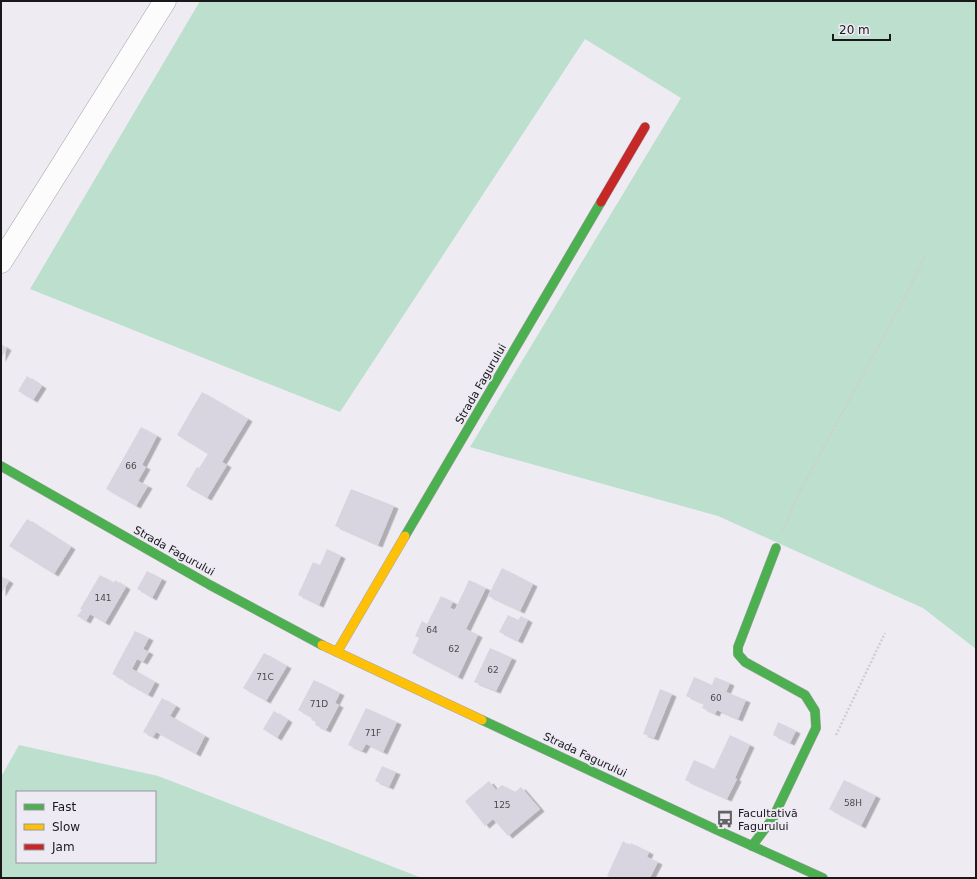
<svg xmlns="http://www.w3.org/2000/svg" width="977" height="879" viewBox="0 0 977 879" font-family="'DejaVu Sans',sans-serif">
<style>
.green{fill:#bcdfce;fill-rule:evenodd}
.building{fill:#d9d5e0;filter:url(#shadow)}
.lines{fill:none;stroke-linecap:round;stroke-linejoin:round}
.street-casing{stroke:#a6a4a8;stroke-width:23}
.fast-casing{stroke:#a6a4a8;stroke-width:10}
.slow-casing{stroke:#a6a4a8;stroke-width:10}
.jam-casing{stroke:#a6a4a8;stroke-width:10}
.path{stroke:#cfcfd0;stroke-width:2.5;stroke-dasharray:2 2;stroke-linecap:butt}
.street{stroke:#fcfcfd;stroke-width:22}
.fast{stroke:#4caf50;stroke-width:9}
.slow{stroke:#ffc107;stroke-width:9}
.jam{stroke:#c62828;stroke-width:9}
.labels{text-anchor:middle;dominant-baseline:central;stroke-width:4;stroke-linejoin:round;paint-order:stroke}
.number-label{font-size:9px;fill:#4c4a50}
.street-label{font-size:11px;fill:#19181b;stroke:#edeaf4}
.poi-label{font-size:11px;fill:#19181b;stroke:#edeaf4;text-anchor:start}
</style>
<defs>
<filter id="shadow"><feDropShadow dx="4.5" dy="2.5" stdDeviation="0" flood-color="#0004"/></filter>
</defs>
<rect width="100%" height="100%" fill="#eeecf2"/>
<g class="green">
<path d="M200,1H976V649L923,608L718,516L470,447L681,98L585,39L340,412L30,289Z"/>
<path d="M19,745L158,776L422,878H1V777ZM17,792H155V862H17Z"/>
</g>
<g class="building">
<path d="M1,344L7,348L1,359Z"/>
<path d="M27,376L42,386L33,400L18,391Z"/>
<path d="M202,392L248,419L222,462L227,465L207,498L186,486L197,467L199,468L208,454L177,435Z"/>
<path d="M141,427L157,436L142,465L146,467L138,481L148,486L136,506L106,489Z"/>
<path d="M351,489L394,506L378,545L335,526Z"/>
<path d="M27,519L71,547L54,574L9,546Z"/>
<path d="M327,549L341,556L319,605L298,595L313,562L320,565Z"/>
<path d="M502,568L533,584L520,611L488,596Z"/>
<path d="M147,571L162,579L152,598L137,589Z"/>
<path d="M100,575L114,583L115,580L126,587L105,623L90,614L86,621L77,616L82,610L80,609Z"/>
<path d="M1,576L9,581L1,594Z"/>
<path d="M469,580L486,588L466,629L478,635L458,677L412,653L419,638L415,636L422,621L427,624L441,596L453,602L450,608L455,610Z"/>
<path d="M508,615L518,620L521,616L528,620L518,641L499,632Z"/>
<path d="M135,631L149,638L143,649L149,652L143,662L137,659L132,669L155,682L148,695L123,681L124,680L112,674Z"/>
<path d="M490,648L512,658L496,691L474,682Z"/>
<path d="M264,653L287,666L266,701L243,688Z"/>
<path d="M694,677L712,685L715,677L730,683L726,692L746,700L738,719L717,710L715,714L702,708L704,704L686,696Z"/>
<path d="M314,680L340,693L335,703L339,705L326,730L315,725L316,722L311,720L312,718L298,710Z"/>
<path d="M660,689L672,694L654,738L643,734Z"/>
<path d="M162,698L176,706L170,716L205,736L196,754L156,732L153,737L143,732Z"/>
<path d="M366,708L397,722L383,752L366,744L362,751L348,745Z"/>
<path d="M274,711L288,720L277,738L263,729Z"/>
<path d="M778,722L796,731L790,743L773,735Z"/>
<path d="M730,735L750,745L735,778L737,779L727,799L685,780L694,760L714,769Z"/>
<path d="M382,766L396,772L389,787L375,781Z"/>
<path d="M844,780L876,796L861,826L829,809Z"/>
<path d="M489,781L496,790L502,785L515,792L521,787L540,809L508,836L493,819L485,826L465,801Z"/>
<path d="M623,841L630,846L631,843L649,852L647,857L658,862L650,878H612L607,876Z"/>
</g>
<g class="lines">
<g class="street-casing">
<path id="street" d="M1,262L165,1"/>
</g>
<g class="fast-casing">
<g id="fast">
<path d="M1,466L210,585L322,645"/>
<path d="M405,536L601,202"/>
<path d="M482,720L717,830L823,878"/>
<path d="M752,846L773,818L816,728L815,711L805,695L745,662L738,654V647L776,548"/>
</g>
</g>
<g class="slow-casing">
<g id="slow">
<path d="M322,645L482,720"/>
<path d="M337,652L405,536"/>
</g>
</g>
<g class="jam-casing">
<path id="jam" d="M601,202L645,127"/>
</g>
<g class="path">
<path d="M783,531L798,495L908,291L925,256"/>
<path d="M836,735L885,633"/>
</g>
<use href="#street" class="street"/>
<use href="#fast" class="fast"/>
<use href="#slow" class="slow"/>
<use href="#jam" class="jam"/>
</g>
<defs>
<g id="bus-bare" transform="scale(1.38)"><path d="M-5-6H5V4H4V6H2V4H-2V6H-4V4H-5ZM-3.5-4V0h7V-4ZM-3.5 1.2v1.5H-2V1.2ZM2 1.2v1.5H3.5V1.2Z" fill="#646266" stroke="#edeaf4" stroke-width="2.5" paint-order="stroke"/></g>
</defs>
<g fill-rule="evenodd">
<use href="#bus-bare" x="725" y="819"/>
</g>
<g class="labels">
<g class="number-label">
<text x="131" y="466">66</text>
<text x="103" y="598">141</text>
<text x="432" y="630">64</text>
<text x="454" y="649">62</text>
<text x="493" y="670">62</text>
<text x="265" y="677">71C</text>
<text x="716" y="698">60</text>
<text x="319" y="704">71D</text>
<text x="373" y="733">71F</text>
<text x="853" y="803">58H</text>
<text x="502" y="805">125</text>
</g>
<g class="street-label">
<text transform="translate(481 384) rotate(-60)">Strada Fagurului</text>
<text transform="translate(174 551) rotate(29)">Strada Fagurului</text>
<text transform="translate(585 755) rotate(25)">Strada Fagurului</text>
</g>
<g class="poi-label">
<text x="738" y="813">Facultativă<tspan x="738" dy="13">Fagurului</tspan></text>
</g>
</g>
<rect width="977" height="879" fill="none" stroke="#19181b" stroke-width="4"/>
<rect x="16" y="791" width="140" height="72" fill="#edeaf4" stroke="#98969d"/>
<rect x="24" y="804" width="20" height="6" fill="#4caf50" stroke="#98969d"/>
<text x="52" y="811" font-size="12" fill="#19181b">Fast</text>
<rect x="24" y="824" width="20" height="6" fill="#ffc107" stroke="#98969d"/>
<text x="52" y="831" font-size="12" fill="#19181b">Slow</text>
<rect x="24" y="844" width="20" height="6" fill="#c62828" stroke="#98969d"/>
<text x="52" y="851" font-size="12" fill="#19181b">Jam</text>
<path d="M833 34v6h57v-6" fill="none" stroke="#19181b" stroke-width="2"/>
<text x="839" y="34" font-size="12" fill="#19181b" stroke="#edeaf4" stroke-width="3" paint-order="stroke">20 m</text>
</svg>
